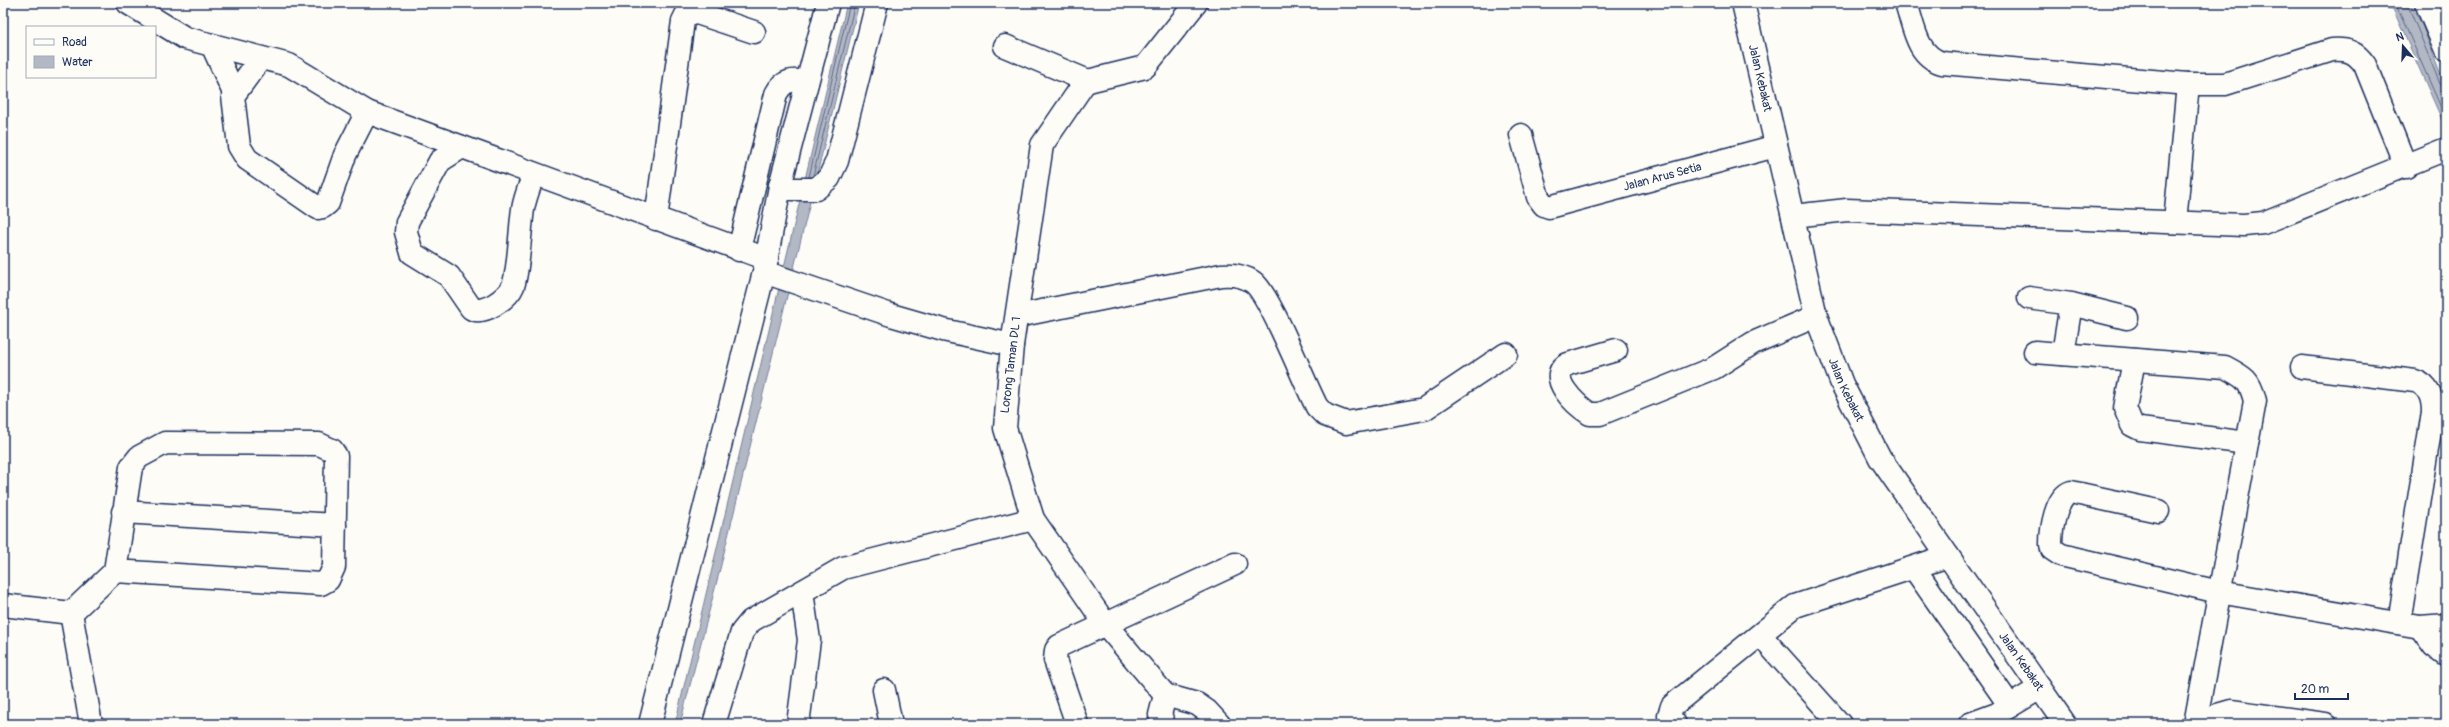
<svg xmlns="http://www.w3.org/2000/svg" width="2449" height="727" viewBox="0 0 2449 727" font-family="Pangolin,sans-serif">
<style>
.water{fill:#b3b8c5;stroke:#76819c}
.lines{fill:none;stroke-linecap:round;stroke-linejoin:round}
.shore{stroke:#586687;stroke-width:1}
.minor-casing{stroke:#1b2f5e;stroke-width:25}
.minor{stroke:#fdfcf7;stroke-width:22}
.labels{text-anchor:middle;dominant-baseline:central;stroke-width:3;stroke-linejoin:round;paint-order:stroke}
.street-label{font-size:12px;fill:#1b2f5e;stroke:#fdfcf7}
</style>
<rect width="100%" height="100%" fill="#fdfcf7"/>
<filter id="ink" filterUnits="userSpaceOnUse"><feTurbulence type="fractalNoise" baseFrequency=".025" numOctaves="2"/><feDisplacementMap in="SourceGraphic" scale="8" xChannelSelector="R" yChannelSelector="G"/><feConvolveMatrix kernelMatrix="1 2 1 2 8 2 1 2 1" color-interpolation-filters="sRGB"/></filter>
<g filter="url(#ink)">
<g class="water">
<path d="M847,3H859L720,569L680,724H675Z"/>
<path d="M2327,3H2410L2422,25L2446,88V129L2393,9Z"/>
</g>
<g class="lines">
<g class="shore">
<path d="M2371,3L2397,7L2446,119"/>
<path d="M2407,3L2440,84L2446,87"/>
<path d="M813,176L855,3"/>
<path d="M809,177L850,3"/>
</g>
<g class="minor-casing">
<g id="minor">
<path d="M128,3L185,38L289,65L367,112L767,259"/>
<path d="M1196,3L1145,67L1088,81L1083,85L1042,145L1012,345L1005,428L1033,519L1106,625L1165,695L1197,704L1207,711L1219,724"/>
<path id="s1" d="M1743,3L1816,316L1842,384L1880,458L2065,724"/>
<path d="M1906,3C1914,26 1916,55 1942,63L2188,84H2225L2332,50C2348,49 2356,52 2365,65L2406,167"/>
<path d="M2426,3L2446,50"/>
<path d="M212,45L234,93"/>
<path d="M1005,46L1088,81"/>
<path d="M261,58L233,96L239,146L247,159L318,208L323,207L328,203L345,155L367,112"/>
<path id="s2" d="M1521,135L1538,197L1544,205L1549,207L1776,146"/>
<path d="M462,147L440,161L407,222L406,232L412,253L449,276L471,308C483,316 508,298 513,286C519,271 520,228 523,209C525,197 530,185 534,174"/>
<path d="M780,186L787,189H816L829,178L837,161L877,3"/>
<path d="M1793,216L1847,210L2244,225L2263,223L2446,149"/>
<path d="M656,219L683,21L686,15L697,13L754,32"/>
<path d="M2175,222L2188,84"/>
<path d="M739,250L776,94C783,80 793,79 807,82"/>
<path d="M764,272L891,315L943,330L1012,345"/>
<path d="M2029,298L2071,304L2127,318"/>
<path d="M1017,316L1221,275C1233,274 1243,275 1253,282C1270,294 1304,383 1317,407L1325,415L1346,423L1424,409L1506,354"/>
<path d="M1616,350L1568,364C1545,377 1576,405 1590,414H1600L1714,368L1753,343L1816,316"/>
<path d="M2035,352L2225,367C2244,377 2250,380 2255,401L2195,724"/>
<path d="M2063,354L2071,304"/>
<path d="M2134,360L2125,408L2132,425L2140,429L2247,443"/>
<path d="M2302,367L2415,381C2429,385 2433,400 2433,412L2399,623"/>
<path d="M2158,511L2071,492C2056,497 2051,529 2051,544L2052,549L2061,555L2219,592L2420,627L2446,625"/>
<path d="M123,512L335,525"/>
<path d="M1914,568L2010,706"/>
<path d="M3,605L71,613L115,571L131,467L139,457L165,443L319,444L332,450L336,456L334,567L328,580L321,584L115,571"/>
<path d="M71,613L91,724"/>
<path d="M2420,627L2434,646L2446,655"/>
<path d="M1761,636L1840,724"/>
<path d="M884,690L891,724"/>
<path d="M650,724L764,272L780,186L828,3"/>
<path d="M714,724L742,632L751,621L843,568L1033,519"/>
<path d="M798,724L809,640L802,592"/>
<path d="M1077,724L1055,660L1056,650L1059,646L1235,564"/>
<path d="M1164,724L1160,715L1165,695"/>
<path d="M1675,724L1669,716L1672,706L1795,606L1948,556"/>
<path d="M1970,724L1997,714L2040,688"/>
<path d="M2203,724L2217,715L2231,711L2325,724"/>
</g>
</g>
<use href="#minor" class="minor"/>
</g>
</g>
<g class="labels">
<g class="street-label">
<text stroke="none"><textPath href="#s1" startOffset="77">Jalan Kebakat</textPath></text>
<text stroke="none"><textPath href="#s2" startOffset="197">Jalan Arus Setia</textPath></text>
<text transform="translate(1011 365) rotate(-83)">Lorong Taman DL 1</text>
<text stroke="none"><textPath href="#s1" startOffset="401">Jalan Kebakat</textPath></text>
<text stroke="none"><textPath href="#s1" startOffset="725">Jalan Kebakat</textPath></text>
</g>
</g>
<rect width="2449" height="727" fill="none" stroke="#fdfcf7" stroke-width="16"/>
<rect x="8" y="8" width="2433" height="711" fill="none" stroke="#1b2f5e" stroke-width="1.5" filter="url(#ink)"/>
<rect x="26" y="26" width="130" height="52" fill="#fdfcf7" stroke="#a3aaba"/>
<rect x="34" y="39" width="20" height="6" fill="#fdfcf7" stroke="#a3aaba"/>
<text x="62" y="46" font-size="12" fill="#1b2f5e">Road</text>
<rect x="34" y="56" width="20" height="12" fill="#b3b8c5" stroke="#a3aaba"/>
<text x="62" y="66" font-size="12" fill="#1b2f5e">Water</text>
<g transform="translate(2403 46) rotate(341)" stroke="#fdfcf7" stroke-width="3" paint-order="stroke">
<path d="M0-3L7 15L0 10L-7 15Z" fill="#1b2f5e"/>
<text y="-6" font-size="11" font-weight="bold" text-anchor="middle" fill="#1b2f5e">N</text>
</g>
<path d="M2295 693v6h53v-6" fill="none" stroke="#1b2f5e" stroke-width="2"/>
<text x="2301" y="693" font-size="12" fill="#1b2f5e" stroke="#fdfcf7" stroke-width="3" paint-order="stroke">20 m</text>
</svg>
